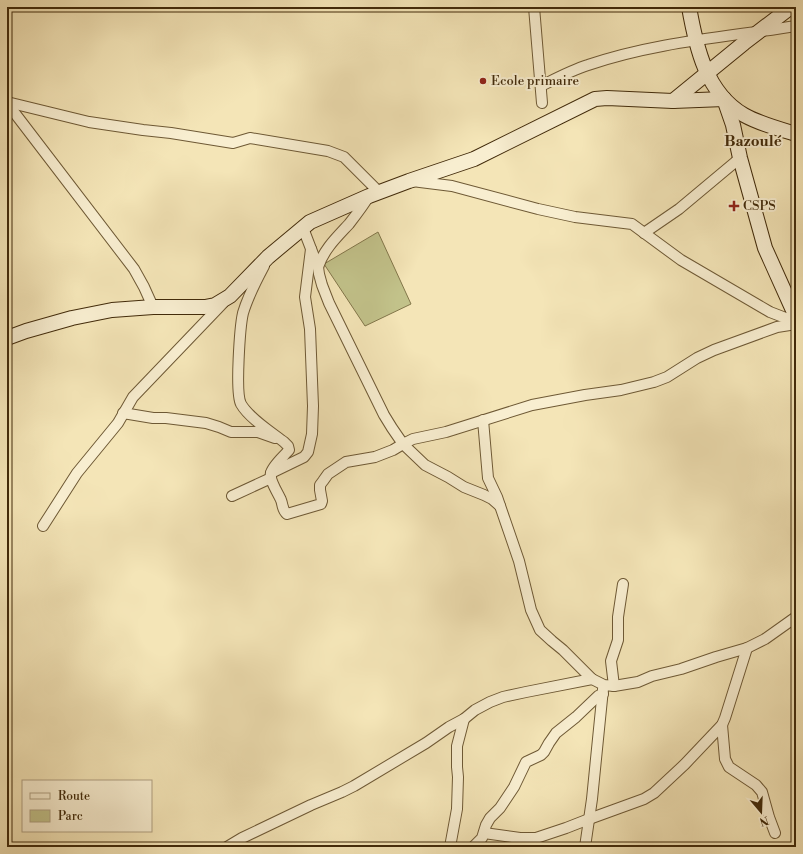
<svg xmlns="http://www.w3.org/2000/svg" width="803" height="854" viewBox="0 0 803 854" font-family="'Libre Bodoni',serif">
<style>
.green{fill:#c2c28a;stroke:#82764a}
.lines{fill:none;stroke-linecap:round;stroke-linejoin:round}
.street-casing{stroke:#6e5935;stroke-width:12}
.secondary-casing{stroke:#412a0a;stroke-width:16}
.street{stroke:#f8eed0;stroke-width:10}
.secondary{stroke:#f8eed0;stroke-width:14}
.poi-dot{fill:#8f2418;stroke:#f8eed0;stroke-width:1.5}
.labels{text-anchor:middle;dominant-baseline:central;stroke-width:4;stroke-linejoin:round;paint-order:stroke}
.poi-label{font-size:13px;fill:#412a0a;stroke:#f8eed0;text-anchor:start}
.quarter-label{font-size:15px;font-weight:bold;fill:#412a0a;stroke:#f8eed0}
</style>
<rect width="100%" height="100%" fill="#f4e5b7"/>
<filter id="stains"><feTurbulence type="fractalNoise" baseFrequency=".005" numOctaves="4"/><feColorMatrix values="0 0 0 0 .2 0 0 0 0 .09 0 0 0 0 .02 0 0 0 .5 -.17"/></filter>
<radialGradient id="worn" r=".72"><stop offset=".6" stop-color="#630" stop-opacity="0"/><stop offset="1" stop-color="#630" stop-opacity=".3"/></radialGradient>
<path class="green" d="M378,232L411,304L365,326L324,264Z"/>
<g class="lines">
<g class="street-casing">
<g id="street">
<path d="M534,7L542,103"/>
<path d="M541,86C557,78 572,70 588,65C655,42 727,37 796,26"/>
<path d="M7,102L89,122L143,130L171,133L233,143L250,138L328,151L344,157L379,192"/>
<path d="M7,103L134,269L144,287L153,307"/>
<path d="M412,181L452,186L538,209L575,217L632,224L681,260L770,312L796,322"/>
<path d="M303,228L318,267L319,274L322,285L329,303L384,415L392,428L403,444L425,465L448,477L464,487L484,495L492,499L500,506"/>
<path d="M644,233L679,209L740,158"/>
<path d="M264,266C256,281 248,296 243,313C240,326 235,393 241,404C249,418 271,432 284,442L288,446L289,450C285,455 272,466 271,473C269,480 278,493 281,500C283,505 282,510 287,514L321,504L322,501L320,490V485L323,481L328,474L346,462L375,457L393,450L403,444L413,439L446,432L532,405L585,395L621,390L654,382L667,377L697,358L714,350L777,327L796,324"/>
<path d="M318,267C324,249 337,237 349,224C356,215 363,206 369,196"/>
<path d="M123,413L153,418H166L206,423L219,427L231,432H258L275,438"/>
<path d="M483,420L488,478L497,497L519,561L531,610L540,630L552,641L563,650L592,679"/>
<path d="M271,473L304,457L308,452L312,434L313,406L310,329L305,297L311,249"/>
<path d="M232,496L271,478"/>
<path d="M43,526L77,473L118,423L133,397L223,303"/>
<path d="M614,686L611,661L618,640V617L623,584"/>
<path d="M722,725L725,759L729,767L756,785L762,792L769,817L775,833"/>
<path d="M484,833L520,838H536L566,828L589,819L644,799L654,793L685,764L722,725L725,718L747,648"/>
<path d="M227,847L242,838L311,805L342,792L354,786L426,743L449,727L464,719L475,710L490,702L503,697L526,692L592,679L604,685L614,686L638,682L652,676L681,669L716,657L747,648L765,639L796,617"/>
<path d="M450,847L457,809L458,777L457,767V746L464,719"/>
<path d="M473,847L482,838L486,825L490,818L500,808L514,787L526,762L541,755L544,752L549,743L556,733L576,717L598,696L603,694"/>
<path d="M585,847L592,799L603,689"/>
</g>
</g>
<g class="secondary-casing">
<g id="secondary">
<path d="M689,7C696,47 706,93 744,115C760,124 779,129 796,134"/>
<path d="M673,101L744,43L791,7"/>
<path d="M7,338L26,331L72,318L112,310L153,307H205L215,305L230,296L268,257L310,222L369,196L409,181L474,159L595,99L607,98L673,101L724,99L733,125L740,158L765,248L796,317"/>
</g>
</g>
<use href="#street" class="street"/>
<use href="#secondary" class="secondary"/>
</g>
<g class="poi-dot">
<circle cx="483" cy="81" r="4"/>
<path d="M732 200h4v4h4v4h-4v4h-4v-4h-4v-4h4z"/>
</g>
<g class="labels">
<g class="poi-label">
<text x="491" y="81">Ecole primaire</text>
<text x="743" y="206">CSPS</text>
</g>
<g class="quarter-label">
<text x="753" y="141">Bazoulé</text>
</g>
</g>
<rect width="803" height="854" fill="none" stroke="#f4e5b7" stroke-width="24"/>
<rect x="8" y="8" width="787" height="838" fill="none" stroke="#412a0a" stroke-width="2"/>
<rect x="12" y="12" width="779" height="830" fill="none" stroke="#412a0a"/>
<rect x="22" y="780" width="130" height="52" fill="#f8eed0" stroke="#afa081"/>
<rect x="30" y="793" width="20" height="6" fill="#f8eed0" stroke="#afa081"/>
<text x="58" y="800" font-size="12" fill="#412a0a">Route</text>
<rect x="30" y="810" width="20" height="12" fill="#c2c28a" stroke="#afa081"/>
<text x="58" y="820" font-size="12" fill="#412a0a">Parc</text>
<g transform="translate(761 812) rotate(161)" stroke="#f8eed0" stroke-width="3" paint-order="stroke">
<path d="M0-3L7 15L0 10L-7 15Z" fill="#412a0a"/>
<text y="-6" font-size="11" font-weight="bold" text-anchor="middle" fill="#412a0a">N</text>
</g>
<rect width="100%" height="100%" filter="url(#stains)"/>
<rect width="100%" height="100%" fill="url(#worn)"/>
</svg>
